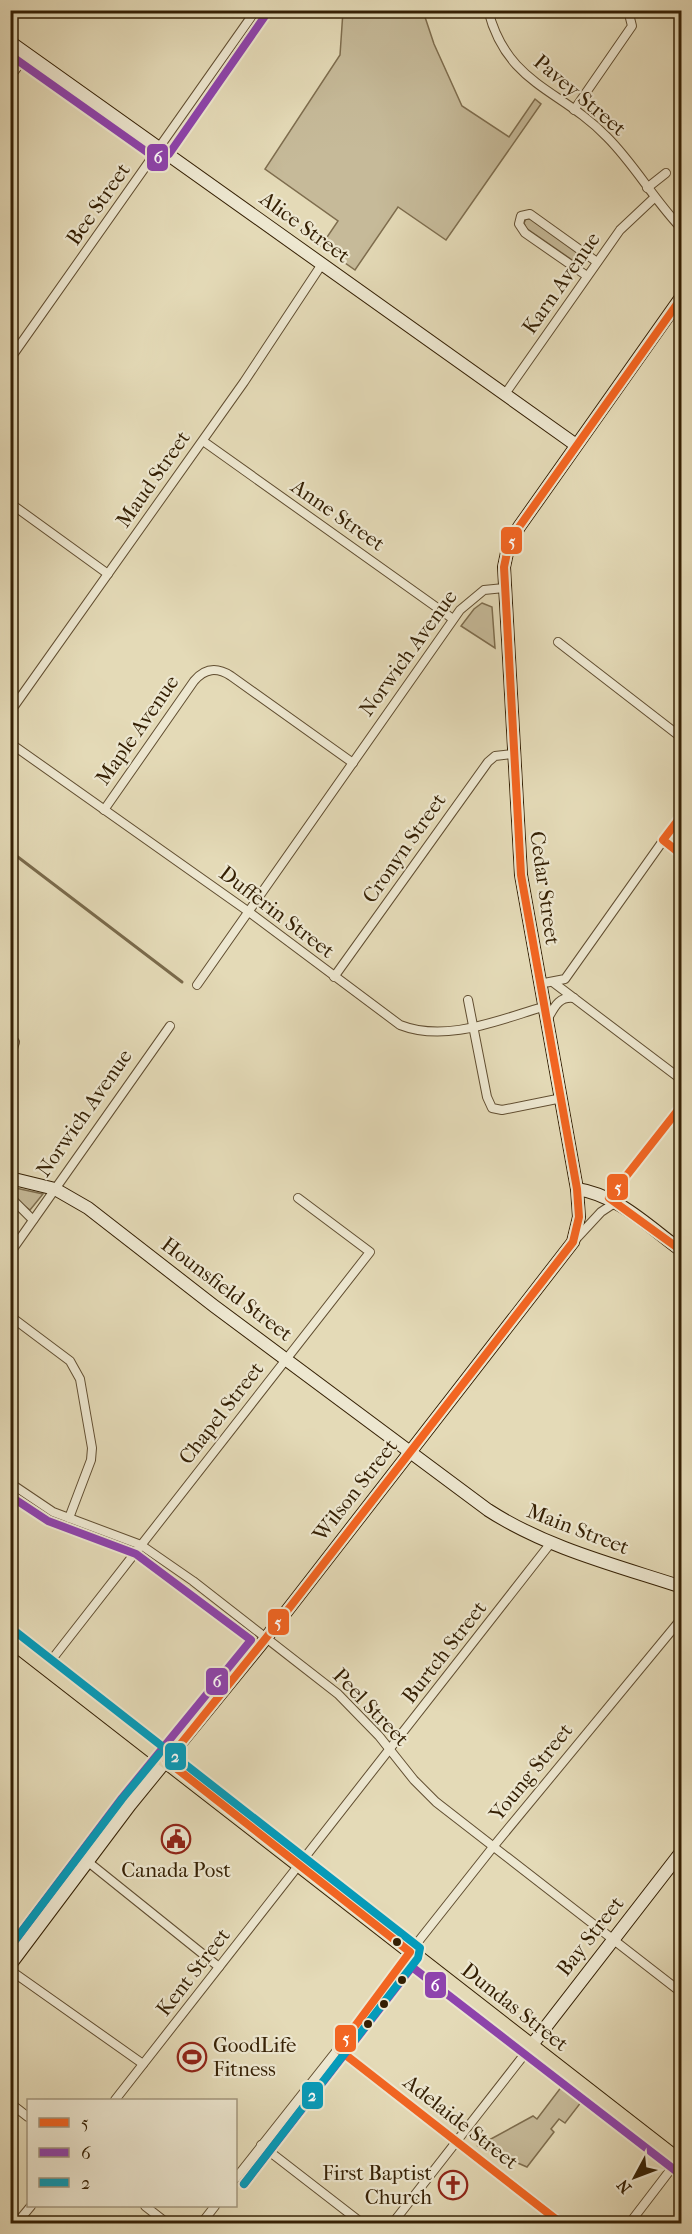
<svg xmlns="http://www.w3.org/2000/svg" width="692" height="2234" viewBox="0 0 692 2234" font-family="'IM FELL French Canon',serif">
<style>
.green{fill:#c6ba99;stroke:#7e6d4e;stroke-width:1.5}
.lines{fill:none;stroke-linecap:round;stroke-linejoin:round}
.stream{stroke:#7a6a4b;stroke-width:3}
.street-casing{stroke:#614e31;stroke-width:10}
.secondary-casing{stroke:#352004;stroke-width:14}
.primary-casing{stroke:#352004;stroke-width:16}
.street{stroke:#ede7d0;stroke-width:8}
.secondary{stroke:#ede7d0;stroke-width:12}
.primary{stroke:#e4dab7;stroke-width:14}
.bus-1-casing{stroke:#ede7d0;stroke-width:12}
.bus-2-casing{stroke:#ede7d0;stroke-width:12}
.bus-3-casing{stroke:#ede7d0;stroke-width:12}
.bus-1{stroke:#f26522;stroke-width:8}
.bus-2{stroke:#8e44ad;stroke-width:8}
.bus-3{stroke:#059bba;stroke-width:8}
.bus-dot{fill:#352004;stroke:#ede7d0;stroke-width:2}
.labels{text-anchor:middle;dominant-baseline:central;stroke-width:4.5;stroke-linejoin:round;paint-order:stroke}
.street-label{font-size:21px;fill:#352004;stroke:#ede7d0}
.poi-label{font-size:21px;fill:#352004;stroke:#ede7d0}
.line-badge{stroke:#ede7d0;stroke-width:2}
.badge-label{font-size:16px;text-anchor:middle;font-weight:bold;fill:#fff}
</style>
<rect width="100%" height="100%" fill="#e4dab7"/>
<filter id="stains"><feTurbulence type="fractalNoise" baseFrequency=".00333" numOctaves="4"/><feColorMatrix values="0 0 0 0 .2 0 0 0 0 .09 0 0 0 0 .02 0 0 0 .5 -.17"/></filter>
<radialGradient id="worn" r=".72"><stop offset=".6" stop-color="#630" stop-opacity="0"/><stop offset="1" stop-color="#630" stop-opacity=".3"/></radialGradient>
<g class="green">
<path d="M343,11H423L434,44L462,106L509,137L535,99L541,104L446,240L398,207L355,270L321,246L338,221L265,169L340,55Z"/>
<path d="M526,219H531L583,256V260L580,263L575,262L526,228L524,223Z"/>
<path d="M482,603L492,607L495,648L461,626L474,609Z"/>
<path d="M11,1187L43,1194L30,1210L11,1196Z"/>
<path d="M562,2086L582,2101L565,2123L559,2119L551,2129L554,2132L527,2167L478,2146L533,2116L537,2119Z"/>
</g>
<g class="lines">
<path class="stream" d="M10,851L182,982"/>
<g class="street-casing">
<g id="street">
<path d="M488,10C507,85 561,89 607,137C635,165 654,200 682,229"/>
<path d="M10,77L27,54"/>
<path d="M574,110L632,26L628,10"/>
<path d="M647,188L666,173"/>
<path d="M587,276L525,233L519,224L521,216L530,214L597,262"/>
<path d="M10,359L256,10"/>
<path d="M505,394L620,230L654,198"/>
<path d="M203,441L453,619"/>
<path d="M10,503L108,574"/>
<path d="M558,642L682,738"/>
<path d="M10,712L244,382L322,264"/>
<path d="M10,743L249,912L400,1025C446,1043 498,1020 543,1007"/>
<path d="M104,810L194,681C205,668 217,667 231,676L353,763"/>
<path d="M663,840L682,855"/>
<path d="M334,977L488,762L495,756L513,754"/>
<path d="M554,983L682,1080"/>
<path d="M539,984L565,979L682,814"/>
<path d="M197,985L460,610L484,590L504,588"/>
<path d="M468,1000L487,1097L492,1108L502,1110L562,1098"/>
<path d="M547,1020C554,1008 558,996 574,998"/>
<path d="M10,1036L15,1042L10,1058"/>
<path d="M10,1197L33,1220"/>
<path d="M609,1198L682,1104"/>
<path d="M575,1240L601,1212L616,1202"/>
<path d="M10,1253L170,1026"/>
<path d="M10,1316L70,1361L80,1379L92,1448L91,1460L69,1518"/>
<path d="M10,1483L53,1512L141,1545L193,1581L338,1694L379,1736L414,1780L436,1802L682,1993"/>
<path d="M46,1667L370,1252L298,1198"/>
<path d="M87,1861L219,1967"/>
<path d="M10,1942L21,1950"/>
<path d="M410,1952L493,1847L682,1618"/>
<path d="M10,1970L143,2064"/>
<path d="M115,2100L550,1544"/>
<path d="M10,2103L28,2117"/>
<path d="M261,2145L363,2224"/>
<path d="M236,2178L338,2049L563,2224"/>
<path d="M145,2206L168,2224"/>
<path d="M16,2224L31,2206"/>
<path d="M201,2224L215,2206"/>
<path d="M392,2224L531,2046"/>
<path d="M629,2224L681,2156"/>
</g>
</g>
<g class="secondary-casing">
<g id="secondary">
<path d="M10,42L576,445"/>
<path d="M10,1178L55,1189L88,1208L214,1306L488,1510C547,1548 615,1565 682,1587"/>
<path d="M577,1189C618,1195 649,1227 682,1251"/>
<path d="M10,1965L130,1805L262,1643L573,1242L579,1217L577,1189L521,875L504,567L508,548L519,527L682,296"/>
<path d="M531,2046L682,1851"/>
</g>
</g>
<g class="primary-casing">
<path id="primary" d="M10,1640L682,2163"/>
</g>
<use href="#street" class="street"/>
<use href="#secondary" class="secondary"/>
<use href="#primary" class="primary"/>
<g class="bus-1-casing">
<g id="bus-1">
<path d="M682,815L663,840L682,855"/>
<path d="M682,1105L609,1198L682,1251"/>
<path d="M562,2224L338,2049L410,1952L167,1761L266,1638L573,1242L579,1217L577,1189L521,875L504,567L508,548L519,527L682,297"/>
</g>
</g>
<g class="bus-2-casing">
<g id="bus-2">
<path d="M10,55L154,157L162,158L169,154L265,16"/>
<path d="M10,1496L48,1521L136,1554L251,1640L122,1798L10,1947"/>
<path d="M244,2184L412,1967L676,2171"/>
</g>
</g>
<g class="bus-3-casing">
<g id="bus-3">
<path d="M16,1632L420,1948L418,1958L244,2184"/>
<path d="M10,1947L122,1799L159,1754"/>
</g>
</g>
<use href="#bus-1" class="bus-1"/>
<use href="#bus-2" class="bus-2"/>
<use href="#bus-3" class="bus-3"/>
</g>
<defs>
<g id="civic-ring" transform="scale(1.5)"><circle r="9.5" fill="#ede7d0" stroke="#8f2418" stroke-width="1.5"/><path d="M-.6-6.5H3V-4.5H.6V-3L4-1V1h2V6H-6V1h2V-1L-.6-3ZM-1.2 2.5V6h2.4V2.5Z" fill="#8f2418"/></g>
<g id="stadium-ring" transform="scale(1.5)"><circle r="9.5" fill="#ede7d0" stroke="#8f2418" stroke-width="1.5"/><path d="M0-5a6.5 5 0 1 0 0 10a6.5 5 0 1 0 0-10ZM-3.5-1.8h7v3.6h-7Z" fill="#8f2418"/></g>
<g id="church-ring" transform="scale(1.5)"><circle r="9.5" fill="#ede7d0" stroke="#8f2418" stroke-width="1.5"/><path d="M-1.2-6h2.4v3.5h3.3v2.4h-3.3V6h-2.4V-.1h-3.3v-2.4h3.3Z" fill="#8f2418"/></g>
</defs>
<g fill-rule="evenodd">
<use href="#civic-ring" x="176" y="1839"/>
<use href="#stadium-ring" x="192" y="2057"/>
<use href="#church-ring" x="453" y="2185"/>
</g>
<g class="bus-dot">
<circle cx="397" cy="1942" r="5"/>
<circle cx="402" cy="1980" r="5"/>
<circle cx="384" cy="2004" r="5"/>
<circle cx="368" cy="2024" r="5"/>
</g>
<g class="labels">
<g class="street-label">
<text transform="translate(580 95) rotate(40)">Pavey Street</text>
<text transform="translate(98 204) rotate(-55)">Bee Street</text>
<text transform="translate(305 227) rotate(36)">Alice Street</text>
<text transform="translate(561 283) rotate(-55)">Karn Avenue</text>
<text transform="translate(153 479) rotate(-55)">Maud Street</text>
<text transform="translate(338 515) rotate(35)">Anne Street</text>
<text transform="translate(408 653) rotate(-54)">Norwich Avenue</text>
<text transform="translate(137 730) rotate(-55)">Maple Avenue</text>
<text transform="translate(404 848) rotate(-55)">Cronyn Street</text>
<text transform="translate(545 888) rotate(82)">Cedar Street</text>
<text transform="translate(277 912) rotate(37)">Dufferin Street</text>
<text transform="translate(84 1113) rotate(-55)">Norwich Avenue</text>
<text transform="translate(227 1289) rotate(37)">Hounsfield Street</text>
<text transform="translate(221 1413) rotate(-52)">Chapel Street</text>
<text transform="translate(355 1490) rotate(-52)">Wilson Street</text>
<text transform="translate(578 1529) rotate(21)">Main Street</text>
<text transform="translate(444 1652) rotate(-52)">Burtch Street</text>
<text transform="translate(371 1707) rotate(46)">Peel Street</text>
<text transform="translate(531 1772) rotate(-51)">Young Street</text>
<text transform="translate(590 1936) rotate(-52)">Bay Street</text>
<text transform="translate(193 1972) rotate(-52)">Kent Street</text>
<text transform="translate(515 2007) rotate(38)">Dundas Street</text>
<text transform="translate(461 2122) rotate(38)">Adelaide Street</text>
</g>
<g class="poi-label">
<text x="176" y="1870">Canada Post</text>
<text x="213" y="2045" text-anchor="start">GoodLife<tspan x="213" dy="24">Fitness</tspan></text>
<text x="432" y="2173" text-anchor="end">First Baptist<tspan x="432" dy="24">Church</tspan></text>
</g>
</g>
<g class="line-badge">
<rect x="146" y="143" width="23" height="29" rx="6" fill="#8e44ad"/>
<rect x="500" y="526" width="23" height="29" rx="6" fill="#f26522"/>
<rect x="606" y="1173" width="23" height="28" rx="6" fill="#f26522"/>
<rect x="267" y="1608" width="23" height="28" rx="6" fill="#f26522"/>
<rect x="205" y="1667" width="24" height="29" rx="6" fill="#8e44ad"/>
<rect x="164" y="1742" width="23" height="29" rx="6" fill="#059bba"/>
<rect x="424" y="1971" width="23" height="28" rx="6" fill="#8e44ad"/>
<rect x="334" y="2024" width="23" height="29" rx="6" fill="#f26522"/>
<rect x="301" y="2081" width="23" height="29" rx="6" fill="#059bba"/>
</g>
<g class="badge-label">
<text x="158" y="163">6</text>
<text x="512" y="547">5</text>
<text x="618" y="1193">5</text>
<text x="278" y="1628">5</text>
<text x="217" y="1687">6</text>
<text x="175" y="1762">2</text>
<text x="435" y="1991">6</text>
<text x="346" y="2044">5</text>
<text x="312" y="2101">2</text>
</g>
<rect width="692" height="2234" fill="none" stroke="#e4dab7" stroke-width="36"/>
<rect x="12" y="12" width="668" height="2210" fill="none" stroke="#352004" stroke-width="3"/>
<rect x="18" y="18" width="656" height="2198" fill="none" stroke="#352004" stroke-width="1.5"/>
<rect x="27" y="2099" width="210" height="108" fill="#ede7d0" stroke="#a3977e" stroke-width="1.5"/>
<rect x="39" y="2118" width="30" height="9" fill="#f26522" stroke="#a3977e" stroke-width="1.5"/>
<text x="81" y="2129" font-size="18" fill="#352004">5</text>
<rect x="39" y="2148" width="30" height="9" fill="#8e44ad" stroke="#a3977e" stroke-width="1.5"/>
<text x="81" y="2159" font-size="18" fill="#352004">6</text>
<rect x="39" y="2178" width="30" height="9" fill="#059bba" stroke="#a3977e" stroke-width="1.5"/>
<text x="81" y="2189" font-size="18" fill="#352004">2</text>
<g transform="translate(635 2177) rotate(229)" stroke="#ede7d0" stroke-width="4.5" paint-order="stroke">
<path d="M0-4.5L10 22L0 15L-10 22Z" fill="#352004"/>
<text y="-9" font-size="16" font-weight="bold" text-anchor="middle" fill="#352004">N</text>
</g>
<rect width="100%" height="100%" filter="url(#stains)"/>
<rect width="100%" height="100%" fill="url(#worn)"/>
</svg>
